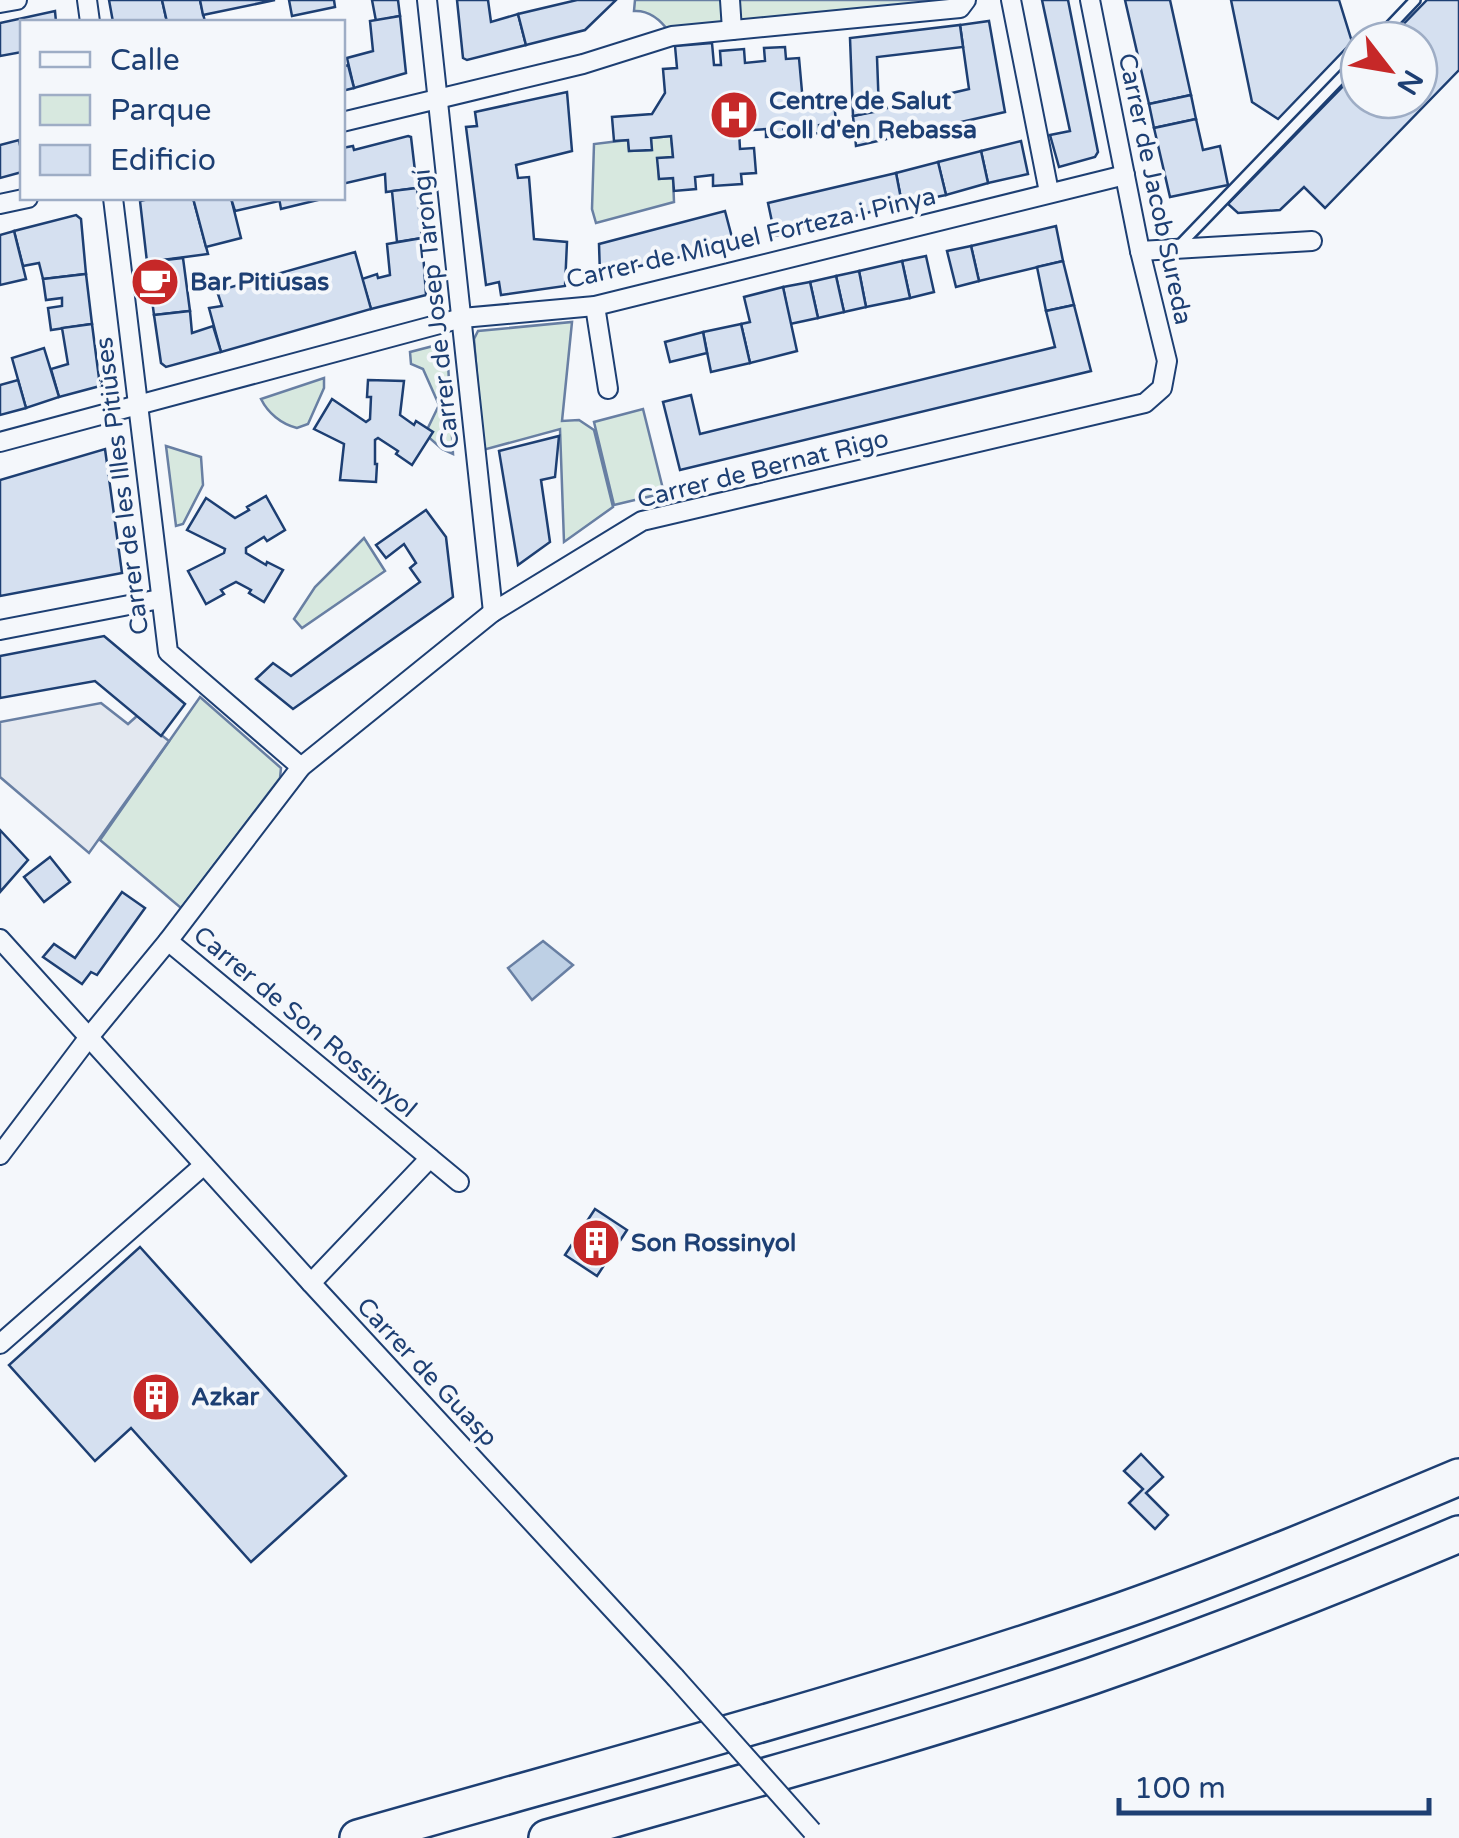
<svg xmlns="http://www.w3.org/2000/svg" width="1459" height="1838" viewBox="0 0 1459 1838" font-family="'Varela Round',sans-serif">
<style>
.green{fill:#d7e8df;stroke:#687fa3;stroke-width:2.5}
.parking{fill:#e3e8f0;stroke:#687fa3;stroke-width:2.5}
.water{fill:#bed0e5;stroke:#687fa3;stroke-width:2.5}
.building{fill:#d5e0f0;stroke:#1d3f73;stroke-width:2.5}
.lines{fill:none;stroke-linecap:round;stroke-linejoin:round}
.lane-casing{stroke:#1d3f73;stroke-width:14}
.street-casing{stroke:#1d3f73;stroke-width:22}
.highway-casing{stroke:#1d3f73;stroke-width:40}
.lane{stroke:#f4f7fb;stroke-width:9}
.street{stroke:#f4f7fb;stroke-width:18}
.highway{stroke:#f4f7fb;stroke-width:35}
.street-bridge-casing{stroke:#1d3f73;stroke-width:22;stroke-linecap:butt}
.street-bridge{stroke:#f4f7fb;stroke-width:18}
.labels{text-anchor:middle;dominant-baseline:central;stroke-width:8;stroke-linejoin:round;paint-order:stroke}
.poi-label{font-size:25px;font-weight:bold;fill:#1d3f73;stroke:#f4f7fb;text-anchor:start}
.street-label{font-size:25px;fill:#1d3f73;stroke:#f4f7fb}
</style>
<rect width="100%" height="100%" fill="#f4f7fb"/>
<g class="green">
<path d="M635,0H961L670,33C661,20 650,10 634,11Z"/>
<path d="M671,136L673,157L658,159L659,179L673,178L674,202L596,223L592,209L594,144L628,140L629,151L651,150V138Z"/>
<path d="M572,322L562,421L579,420L594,430L613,507L564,542L560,429L483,450L474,339L478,331Z"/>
<path d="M445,343L447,345L453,454L442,449L425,434L439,405L423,369L411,364L410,352Z"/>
<path d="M324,378V388L308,424L297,428C281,424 268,413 261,399Z"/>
<path d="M643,409L664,493L614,505L594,422Z"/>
<path d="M166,446L201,457L203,485L183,524L176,526Z"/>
<path d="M364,538L385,571L302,628L294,619L315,587Z"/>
<path d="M200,697L281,768L280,778L181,908L100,840Z"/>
</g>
<path class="parking" d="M101,703L128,724L137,716L169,741L89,853L0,777V722Z"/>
<path class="water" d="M543,941L573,965L532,1000L508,968Z"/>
<g class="building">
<path d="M109,0H162L167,22H113Z"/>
<path d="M162,0H200L205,22H167Z"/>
<path d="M200,0H275L203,15Z"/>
<path d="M289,0H334L335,7L292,16Z"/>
<path d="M372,0H398L400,16L376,21Z"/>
<path d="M457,0H488L491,22L518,14L526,45L467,60L463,58Z"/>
<path d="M577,0H616L585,30L526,45L518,14Z"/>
<path d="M1042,0H1068L1098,152L1095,157L1059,167L1050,135L1070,131Z"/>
<path d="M1125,0H1170L1191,95L1149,104Z"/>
<path d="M1231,0H1339L1352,42L1278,119L1252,102Z"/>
<path d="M1427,0H1459V70L1325,208L1304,187L1280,210L1238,213L1228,204L1359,70V100H1419V40H1388Z"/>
<path d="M55,11L56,22H22V52L0,56V23Z"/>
<path d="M400,16L406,73L354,88L347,58L373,51L370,21Z"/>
<path d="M989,21L1005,112L856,146L853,116L969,89L960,25Z"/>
<path d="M960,25L963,47L877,57L879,111L853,116L850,38Z"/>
<path d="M712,43L714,65H721L720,51L744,49L745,63L765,61L764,48L785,47L786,59L799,58L803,103L834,100L836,123L819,125V133L802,135V123L783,125L784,136L766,137V129L739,131L740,149L754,148L756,173L741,174L742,184L713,186V175L695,177L696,189L674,191L673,178L659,179L657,158L673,157L671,136L651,138L652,150L629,151L628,140L614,141L612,117L652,114L665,93L663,69L677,68L675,46Z"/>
<path d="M348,65L354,88L342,91V67Z"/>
<path d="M567,92L572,151L516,165L518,178L529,177L534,239L567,242L565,286L501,295L499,282L486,285L466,127L477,126L475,112Z"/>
<path d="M1191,95L1196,119L1154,128L1149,104Z"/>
<path d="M1196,119L1203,150L1220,146L1228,185L1170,197L1154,128Z"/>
<path d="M408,136L411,137L417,188L386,192L385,174L342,184V148L353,146L354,150Z"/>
<path d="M19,140L22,155V172L0,178V145Z"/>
<path d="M1021,141L1028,174L988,183L981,151Z"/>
<path d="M981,151L988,183L946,195L938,162Z"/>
<path d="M938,162L946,195L902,204L896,173Z"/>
<path d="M896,173L902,204L775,236L768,203Z"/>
<path d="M417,188L422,238L397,242L392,191Z"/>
<path d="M153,198H193L208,254L147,262L140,201Z"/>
<path d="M193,198H231L241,238L206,247Z"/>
<path d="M231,198H279V201L235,211Z"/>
<path d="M279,198H326L281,209Z"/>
<path d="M725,211L734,245L600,275L599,244Z"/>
<path d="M76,215L81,219L86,274L43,279L39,263L23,266L14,231Z"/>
<path d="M1056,226L1063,261L979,281L971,246Z"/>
<path d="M14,231L26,279L0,285V235Z"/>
<path d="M422,238L426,295L371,309L362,279L377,274L378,278L390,275L387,244Z"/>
<path d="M971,246L979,281L956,287L947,251Z"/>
<path d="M355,252L371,309L221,352L209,308L222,306L217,291Z"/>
<path d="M926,256L934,292L910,298L902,261Z"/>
<path d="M183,258L190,311L154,315L147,262Z"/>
<path d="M902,261L910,298L866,307L859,271Z"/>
<path d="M1063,261L1074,305L1046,311L1037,267Z"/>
<path d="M859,271L866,307L844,312L836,276Z"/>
<path d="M86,274L92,324L51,330L48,308L62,306V298L46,300L43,279Z"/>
<path d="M836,276L844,312L818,318L810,282Z"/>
<path d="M810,282L818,318L790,324L783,287Z"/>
<path d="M783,287L797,351L750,363L741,324L750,322L744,297Z"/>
<path d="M1074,305L1091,371L680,470L663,402L691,395L700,434L1055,347L1046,311Z"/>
<path d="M190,311L192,333L213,326L221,352L166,367L161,363L154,315Z"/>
<path d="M92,324L100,386L59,397L51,369L68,364L62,328Z"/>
<path d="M741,324L750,363L711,372L703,332Z"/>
<path d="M703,332L707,353L670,362L665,342Z"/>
<path d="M44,348L59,397L26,408L12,358Z"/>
<path d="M18,380L26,408L0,415V385Z"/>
<path d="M368,380L404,381L400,415L414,425L416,421L433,432L412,465L396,454L398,451L378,438L375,440V464H377L376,482L340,480L344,444L314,429L332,399L366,422L370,419L371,397H367Z"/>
<path d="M559,436L555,477L541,480L550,542L518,565L499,451Z"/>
<path d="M105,449L122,573L0,596V480Z"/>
<path d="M266,496L285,530L267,541L264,537L246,548V553L266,565L267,562L283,570L264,602L249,593L251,590L236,582L221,590L224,594L206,604L188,571L224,553L225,549L187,530L206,498L235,518L249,510L247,507Z"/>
<path d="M426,510L446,537L453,597L293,709L256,679L273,663L291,676L420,582L410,568L416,563L404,544L386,558L376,545Z"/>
<path d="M104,636L185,704L161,736L95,681L0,698V656Z"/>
<path d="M0,830L28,860L0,892Z"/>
<path d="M50,857L70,882L44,902L24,877Z"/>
<path d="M122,892L145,908L97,975L91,972L82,984L43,957L54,944L75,958Z"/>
<path d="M595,1209L627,1230L597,1276L565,1255Z"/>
<path d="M140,1247L346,1476L251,1562L131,1428L95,1461L9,1365Z"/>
<path d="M1141,1454L1163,1477L1146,1493L1168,1515L1155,1529L1129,1503L1143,1489L1124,1471Z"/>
</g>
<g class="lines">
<g class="lane-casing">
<g id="lane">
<path d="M1377,40L1415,0"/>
<path d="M1177,248L1359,59"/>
</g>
</g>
<g class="street-casing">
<g id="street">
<path d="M87,0L90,22"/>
<path d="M427,0L493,612"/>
<path d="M730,0L732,30"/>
<path d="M1011,0L1049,192"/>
<path d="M0,3L17,0"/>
<path d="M342,122L583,64L672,36L960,8L966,0"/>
<path d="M113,198L168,652L301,767"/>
<path d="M0,204L28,198"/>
<path d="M1140,251L1312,241"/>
<path d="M595,306L608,389"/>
<path d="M0,442L462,318L595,306L1125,175"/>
<path d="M0,630L160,599"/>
<path d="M0,939L311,1283L675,1677"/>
<path d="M168,941L301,767L493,612L642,521L1145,403L1162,388L1167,361L1140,251L1090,0"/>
<path d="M0,1155L89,1037L168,941L459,1182"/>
<path d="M311,1283L430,1158"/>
<path d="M0,1344L204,1165"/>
</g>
</g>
<g class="highway-casing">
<g id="highway">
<path d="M358,1838C613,1765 870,1698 1121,1611C1235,1571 1347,1524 1459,1477"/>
<path d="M547,1838C729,1786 913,1737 1092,1676C1216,1633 1338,1585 1459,1534"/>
</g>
</g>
<use href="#lane" class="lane"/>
<use href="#street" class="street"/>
<use href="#highway" class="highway"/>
<g class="street-bridge-casing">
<path id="street-bridge" d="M675,1677L812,1831"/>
</g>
<use href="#street-bridge" class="street-bridge"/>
</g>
<defs>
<g id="hospital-disc" transform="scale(2.5)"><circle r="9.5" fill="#c62828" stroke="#f4f7fb"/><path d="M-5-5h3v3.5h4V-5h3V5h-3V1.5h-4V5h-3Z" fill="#fff"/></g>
<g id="cafe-disc" transform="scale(2.5)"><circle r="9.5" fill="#c62828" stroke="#f4f7fb"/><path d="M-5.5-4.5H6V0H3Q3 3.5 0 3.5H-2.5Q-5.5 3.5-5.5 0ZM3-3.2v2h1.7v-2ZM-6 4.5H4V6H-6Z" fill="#fff"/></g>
<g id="building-disc" transform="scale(2.5)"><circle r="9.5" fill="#c62828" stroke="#f4f7fb"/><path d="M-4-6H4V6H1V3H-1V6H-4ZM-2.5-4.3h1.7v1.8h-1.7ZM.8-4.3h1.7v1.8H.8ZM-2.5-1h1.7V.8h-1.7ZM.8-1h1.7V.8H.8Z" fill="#fff"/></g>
</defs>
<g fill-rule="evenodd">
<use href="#hospital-disc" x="734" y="115"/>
<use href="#cafe-disc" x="155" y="282"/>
<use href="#building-disc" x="596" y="1243"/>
<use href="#building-disc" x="156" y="1397"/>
</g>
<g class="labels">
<g class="poi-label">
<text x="769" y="101">Centre de Salut<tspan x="769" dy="29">Coll d'en Rebassa</tspan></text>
<text x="190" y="282">Bar Pitiusas</text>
<text x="631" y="1243">Son Rossinyol</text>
<text x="191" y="1397">Azkar</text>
</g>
<g class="street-label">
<text transform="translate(1155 189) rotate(78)">Carrer de Jacob Sureda</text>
<text transform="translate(751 238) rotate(-13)">Carrer de Miquel Forteza i Pinya</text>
<text transform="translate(436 309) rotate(-96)">Carrer de Josep Tarongí</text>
<text transform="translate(763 469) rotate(-14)">Carrer de Bernat Rigo</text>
<text transform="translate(122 486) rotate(-97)">Carrer de les Illes Pitiüses</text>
<text transform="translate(305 1022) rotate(40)">Carrer de Son Rossinyol</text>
<text transform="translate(427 1372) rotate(47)">Carrer de Guasp</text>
</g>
</g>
<rect x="20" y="20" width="325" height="180" fill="#f4f7fb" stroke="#9eadc5" stroke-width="2.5"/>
<rect x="40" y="52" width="50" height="15" fill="#f4f7fb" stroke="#9eadc5" stroke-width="2.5"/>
<text x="110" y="70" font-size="30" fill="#1d3f73">Calle</text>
<rect x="40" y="95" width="50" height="30" fill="#d7e8df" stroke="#9eadc5" stroke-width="2.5"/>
<text x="110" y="120" font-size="30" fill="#1d3f73">Parque</text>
<rect x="40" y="145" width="50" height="30" fill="#d5e0f0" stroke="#9eadc5" stroke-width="2.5"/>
<text x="110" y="170" font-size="30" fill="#1d3f73">Edificio</text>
<g transform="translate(1389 70) rotate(121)"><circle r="48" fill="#f4f7fb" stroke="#9eadc5" stroke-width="2.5"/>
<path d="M0-8L18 38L0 25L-18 38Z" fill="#c62828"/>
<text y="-15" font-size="28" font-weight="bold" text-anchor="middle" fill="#1d3f73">N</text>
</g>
<path d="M1119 1798v15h310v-15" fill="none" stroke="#1d3f73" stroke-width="5"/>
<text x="1134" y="1798" font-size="30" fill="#1d3f73" stroke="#f4f7fb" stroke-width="8" paint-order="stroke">100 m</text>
</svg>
